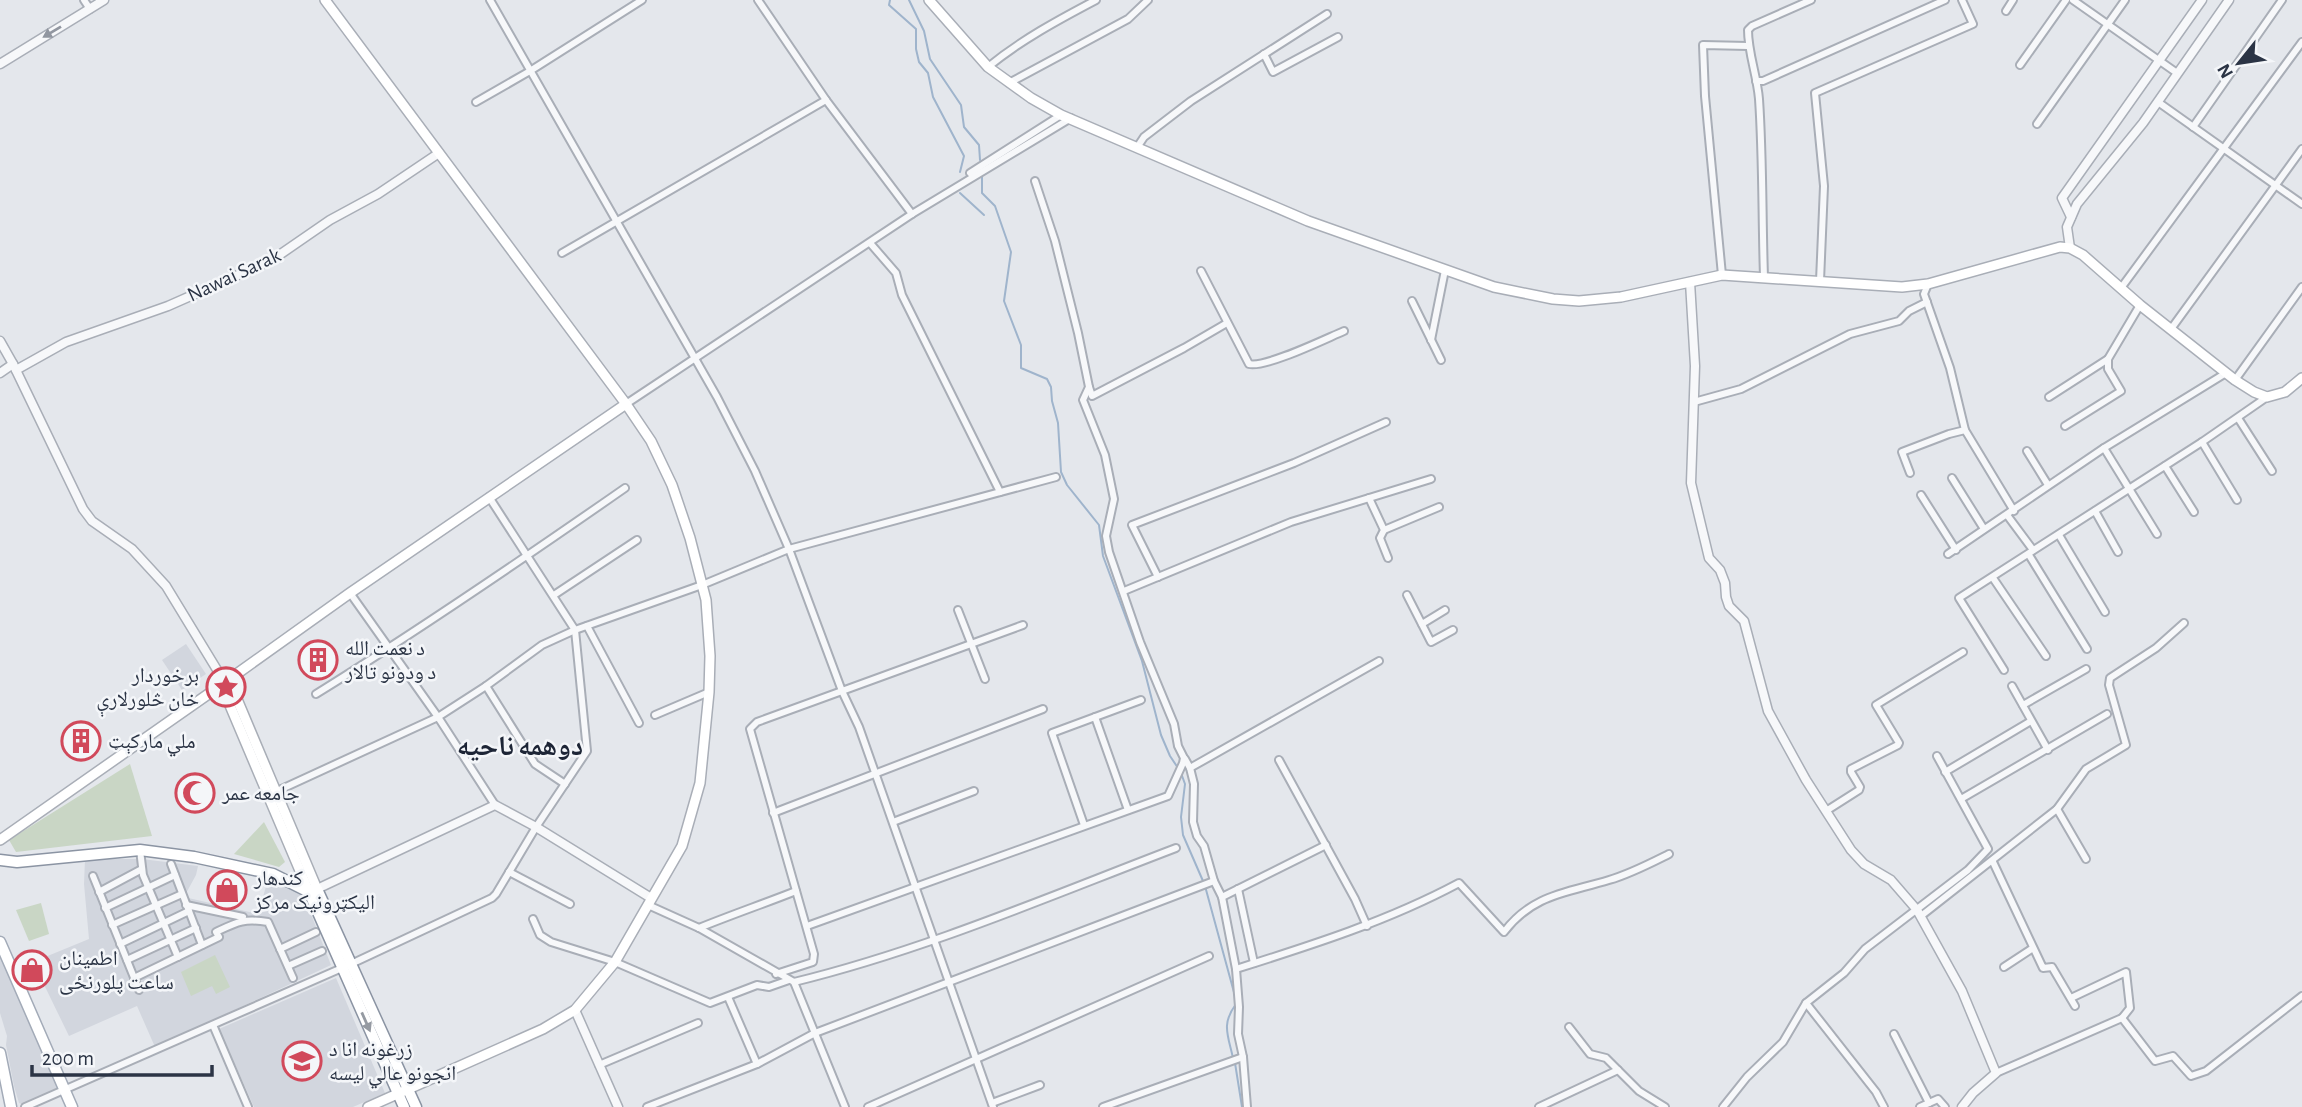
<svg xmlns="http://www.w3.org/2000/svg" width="2302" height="1107" viewBox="0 0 2302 1107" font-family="'Alegreya Sans','Noto Naskh Arabic',sans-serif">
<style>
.built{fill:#d2d6de}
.green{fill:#c9d6c5}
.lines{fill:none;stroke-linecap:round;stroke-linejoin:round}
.stream{stroke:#9fb4cc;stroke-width:2}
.minor-casing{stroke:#a9aeb7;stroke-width:10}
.tertiary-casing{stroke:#a9aeb7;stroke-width:11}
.secondary-casing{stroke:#a9aeb7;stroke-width:12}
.primary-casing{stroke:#a3abb8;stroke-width:13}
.trunk-casing{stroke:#8b94a3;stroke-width:13}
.minor{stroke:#f7f8fa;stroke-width:6}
.tertiary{stroke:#f7f8fa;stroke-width:8}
.secondary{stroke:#fff;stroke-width:9}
.primary{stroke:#fff;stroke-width:10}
.trunk{stroke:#fff;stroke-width:10}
.oneway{fill:#9196a0}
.oneway2{fill:#959aa2}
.labels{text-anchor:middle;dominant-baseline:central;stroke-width:5;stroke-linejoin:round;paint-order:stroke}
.street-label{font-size:21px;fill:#2b3445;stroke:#f4f6f9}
.poi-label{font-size:21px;fill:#2b3445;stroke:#f4f6f9;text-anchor:start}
.district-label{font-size:28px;font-weight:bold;fill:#1d2536;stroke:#f4f6f9}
</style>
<rect width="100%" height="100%" fill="#e4e7ec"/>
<g class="built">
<path d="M186,644L206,674L182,690L162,660Z"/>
<path d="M85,859H142L198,866L196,875L184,897L258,914L267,883L292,889L300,894L307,904L331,965L155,1047L137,1006L69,1036L33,962L89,939L84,884Z"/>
<path d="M0,957L59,1091L24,1105L19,1103L14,1086L6,1045L7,1036L0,1013Z"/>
<path d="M336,978L385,1093L353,1107H254L219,1029Z"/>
</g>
<g class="green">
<path d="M130,764L152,836L16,852L9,840Z"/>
<path d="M264,822L285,862L279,867L234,854Z"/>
<path d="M41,903L49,934L29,941L16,910Z"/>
<path d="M215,955L230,987L216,994L212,986L191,996L181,972Z"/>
</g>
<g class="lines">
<g class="stream">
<path d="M890,0L889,5L916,29V49L919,62L928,73L933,97L964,156L960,172"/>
<path d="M909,0L924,31L930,59L961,105L964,127L979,145L980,160"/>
<path d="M982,176V193L995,206L1011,252L1004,301L1021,345V368L1047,379L1051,387L1052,401L1058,423L1061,472L1067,485L1099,525L1103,556L1142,661L1161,735L1170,756L1178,768"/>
<path d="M960,193L984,215"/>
<path d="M1181,773L1185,784L1181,817L1183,835L1203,881"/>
<path d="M1205,886L1235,996"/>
<path d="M1233,1058C1228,1035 1221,1024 1236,1004"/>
<path d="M1235,1063L1242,1107"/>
</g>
<g class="minor-casing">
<g id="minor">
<path d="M84,0L90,9"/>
<path d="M490,0L717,397L755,471L789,549L842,691L859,727L993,1107"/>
<path d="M758,0L826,100L912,214"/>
<path d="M2073,0L2177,73"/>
<path d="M2006,11L2013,0"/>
<path d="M1264,54L1273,72L1338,37"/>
<path d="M2020,65L2066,0"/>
<path d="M988,67C1021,40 1058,20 1096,0"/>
<path d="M1756,81H1763L1945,0"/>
<path d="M1009,83L1128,19L1148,0"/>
<path d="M476,102L530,71L642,0"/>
<path d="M2158,102L2302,204"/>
<path d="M2037,124L2125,0"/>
<path d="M2193,127L2282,0"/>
<path d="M1138,146L1144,137L1191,101L1327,14"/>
<path d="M970,173L1061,115"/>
<path d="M870,243L896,273L902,295L1000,492"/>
<path d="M562,253L826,100"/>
<path d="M1201,271L1249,364C1266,368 1325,339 1344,331"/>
<path d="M1722,275L1705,96L1703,45L1748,46"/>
<path d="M1764,277C1762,218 1763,158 1759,99C1757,75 1748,53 1748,30L1752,26L1811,0"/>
<path d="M1820,281L1824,186L1815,93L1973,24L1962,0"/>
<path d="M1928,284L1924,294L1950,368L1965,430L2014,511"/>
<path d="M2121,288L2302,42"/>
<path d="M1412,301L1441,360"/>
<path d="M2171,329L2302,149"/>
<path d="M1431,340L1445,270"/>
<path d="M2235,380L2302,287"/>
<path d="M1089,387L1092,396L1184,348L1227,323"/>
<path d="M2049,397L2108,359"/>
<path d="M1694,402L1741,389L1850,334L1899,321L1909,311L1927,302"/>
<path d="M626,404L912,214L1071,118"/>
<path d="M2238,418L2272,471"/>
<path d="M2065,426L2121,391L2108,369V359L2140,305"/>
<path d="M2202,442L2237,500"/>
<path d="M2104,448L2157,534"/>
<path d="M2027,451L2048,485"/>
<path d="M2165,466L2194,512"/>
<path d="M1910,473L1902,452L1949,434L1965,430"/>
<path d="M1952,478L1984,529"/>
<path d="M1921,495L1956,550"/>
<path d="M1369,498L1384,530L1380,538L1388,558"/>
<path d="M2095,511L2118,552"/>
<path d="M2007,515L2033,550"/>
<path d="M1384,530L1439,507"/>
<path d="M2059,535L2105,612"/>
<path d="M1948,554L2104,448L2226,373"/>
<path d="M2029,555L2087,649"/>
<path d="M1158,577L1132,525L1294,463L1386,422"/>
<path d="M1993,578L2046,656"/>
<path d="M1124,591L1291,522L1431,479"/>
<path d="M350,593L438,717L495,805"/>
<path d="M554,595L637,540"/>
<path d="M1407,595L1431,642L1453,630"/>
<path d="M958,610L985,679"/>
<path d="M1422,624L1445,610"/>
<path d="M587,626L639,723"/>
<path d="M2004,670L1959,598L2202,442L2267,397"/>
<path d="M486,686L535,764L565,784"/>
<path d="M2012,686L2048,750"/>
<path d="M316,694C421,629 523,559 625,488"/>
<path d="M2023,705L2086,669"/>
<path d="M655,715L709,692"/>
<path d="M1095,717L1128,810"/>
<path d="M1185,759L1190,768L1194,784L1193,822L1197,836L1204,846L1214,881L1222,897L1236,969L1239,1007L1238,1034L1243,1057L1247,1107"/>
<path d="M1279,760L1355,899L1367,926"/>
<path d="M1190,768L1379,661"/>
<path d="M1945,772L2031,721"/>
<path d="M275,792L438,717L486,686L542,645L575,630L702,585L789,549L1056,477"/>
<path d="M1961,799L2107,714"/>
<path d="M2057,809L2086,859"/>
<path d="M1826,811L1859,790L1860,787L1851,772V769L1898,745L1899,743L1876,705L1963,652"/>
<path d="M773,813L1043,709"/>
<path d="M893,822L974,791"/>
<path d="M1084,825L1052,733L1141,700"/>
<path d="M140,850L143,875L178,957"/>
<path d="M1993,862L2043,968L2052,967L2075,1006"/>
<path d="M171,864L202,945"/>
<path d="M509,872L570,904"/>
<path d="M93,876L139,990"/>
<path d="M1238,889L1254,963"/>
<path d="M99,892L142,869"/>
<path d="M1222,897L1326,845"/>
<path d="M186,905L243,917"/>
<path d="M648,905L699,928L794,982L845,1107"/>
<path d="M105,908L175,875"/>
<path d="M1921,916L2057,809L2086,769L2126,745L2109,685L2110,678L2156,648L2184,623"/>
<path d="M533,919L540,935L551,942L615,962L710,1003L757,985L769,987L789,980"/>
<path d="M112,925L182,894"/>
<path d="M807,926L1168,796L1183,763L1184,758L1178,746L1174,724L1140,642L1109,552L1106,536L1114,499L1105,455L1083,400L1089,387L1078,333L1055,241L1035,181"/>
<path d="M699,928C731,915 763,904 796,891"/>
<path d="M120,944L189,911"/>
<path d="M280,949L316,932"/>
<path d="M127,960L196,928"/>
<path d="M288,966L322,951"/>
<path d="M2004,967L2033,948"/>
<path d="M1236,969C1312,945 1388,921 1459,883L1504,932C1533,894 1567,893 1609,880C1630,874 1649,864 1669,854"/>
<path d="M776,974L813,962L814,954L750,729L757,722L1023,625"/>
<path d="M134,978L219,937L216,932C237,922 244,918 268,922L293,978"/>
<path d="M794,982C925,950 1050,896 1176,848"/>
<path d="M728,997L757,1064"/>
<path d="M2071,998L2126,972L2130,1008L2122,1018"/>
<path d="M1806,1003L1876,1092L1884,1107"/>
<path d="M213,1025L248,1107"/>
<path d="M1569,1027L1590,1054L1606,1058L1639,1091L1665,1107"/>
<path d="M1894,1034L1929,1103"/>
<path d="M599,1065L698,1023"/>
<path d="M1996,1073L2122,1018L2155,1061L2173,1056L2191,1076L2206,1071L2302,996"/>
<path d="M992,1103L1040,1085"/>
<path d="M25,1107L351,964L492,898L496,894L536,827L587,751L575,630L489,497"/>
<path d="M647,1107L757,1064L815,1033L1214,881"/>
<path d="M868,1107L1209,956"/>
<path d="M1103,1107L1243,1057"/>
<path d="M1539,1107L1618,1070"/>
<path d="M1723,1107L1747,1077L1783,1042L1806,1003L1844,973L1865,949L1968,870L1988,849L1937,756"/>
<path d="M1920,1107L1938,1099L1945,1107"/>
</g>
</g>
<g class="tertiary-casing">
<g id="tertiary">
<path d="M0,64L104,0"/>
<path d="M2071,217L2062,198L2202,0"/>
<path d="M2070,248L2067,227L2077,204L2143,123L2229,0"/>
<path d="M1690,282L1695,366L1691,483L1709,558L1720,570L1725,583L1726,597L1729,606L1744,621L1768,711L1806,780L1851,850L1864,864L1891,880L1917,910L1962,991L1996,1073L1973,1093L1962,1107"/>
<path d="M0,341L13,364L83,509L92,521L132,549L166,586L222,678"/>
<path d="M16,370L66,342L168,306L272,260L330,220L378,194L439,153"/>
<path d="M0,373L13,364"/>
<path d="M317,889L495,805L536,827L651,898"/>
<path d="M575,1010L618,1107"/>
</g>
</g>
<g class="secondary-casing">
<g id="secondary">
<path d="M929,0L988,67L1031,98L1061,115L1308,221L1494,287L1553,299L1579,301L1621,297L1722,275L1902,287L1928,284L2060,247L2070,248L2083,255L2140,305L2235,380L2254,392L2267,397L2285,392L2302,378"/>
<circle cx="226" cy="686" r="10"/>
<path d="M231,678L350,593L626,404L325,0"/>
<path d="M234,692L317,889"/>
<path d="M226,696L309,892"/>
<path d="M0,840L217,688"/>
<path d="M368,1107L543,1029L575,1010L615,962L682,846L700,783L709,692L710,656L706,600L690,538L672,485L651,441L626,404"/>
</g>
</g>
<g class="primary-casing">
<g id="primary">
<path d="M0,942L72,1107"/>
<path d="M0,1053L11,1107"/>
</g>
</g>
<g class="trunk-casing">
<g id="trunk">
<path d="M0,860L17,862L140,850L194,857L273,874L309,892L404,1107"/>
<path d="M309,892L317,889L416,1107"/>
</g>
</g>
<use href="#minor" class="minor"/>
<use href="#tertiary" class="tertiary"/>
<use href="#secondary" class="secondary"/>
<use href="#primary" class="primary"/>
<use href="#trunk" class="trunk"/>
</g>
<defs><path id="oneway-solid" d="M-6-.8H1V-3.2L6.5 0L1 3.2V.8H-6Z" transform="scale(1.75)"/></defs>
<use class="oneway" href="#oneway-solid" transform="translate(52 32) rotate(149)"/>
<use class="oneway2" href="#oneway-solid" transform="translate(366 1022) rotate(66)"/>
<defs>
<g id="building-ring" transform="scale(2.0125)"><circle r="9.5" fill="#f4f6f9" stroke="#d1495b" stroke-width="1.5"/><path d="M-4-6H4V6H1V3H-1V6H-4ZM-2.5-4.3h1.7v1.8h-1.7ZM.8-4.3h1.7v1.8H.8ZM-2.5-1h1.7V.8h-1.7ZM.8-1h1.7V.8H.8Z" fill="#d1495b"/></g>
<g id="sight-ring" transform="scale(2.0125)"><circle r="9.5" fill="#f4f6f9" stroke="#d1495b" stroke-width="1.5"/><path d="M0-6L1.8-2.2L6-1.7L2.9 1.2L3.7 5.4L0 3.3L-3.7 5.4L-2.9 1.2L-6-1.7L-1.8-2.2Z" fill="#d1495b"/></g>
<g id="mosque-ring" transform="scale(2.0125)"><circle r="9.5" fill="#f4f6f9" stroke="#d1495b" stroke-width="1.5"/><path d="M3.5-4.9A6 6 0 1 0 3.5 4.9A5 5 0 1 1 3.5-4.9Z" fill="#d1495b"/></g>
<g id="shop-ring" transform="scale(2.0125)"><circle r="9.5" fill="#f4f6f9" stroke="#d1495b" stroke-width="1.5"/><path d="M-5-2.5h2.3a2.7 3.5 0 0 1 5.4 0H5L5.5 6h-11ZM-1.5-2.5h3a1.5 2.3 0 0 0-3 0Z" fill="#d1495b"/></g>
<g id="school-ring" transform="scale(2.0125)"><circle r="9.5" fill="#f4f6f9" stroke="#d1495b" stroke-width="1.5"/><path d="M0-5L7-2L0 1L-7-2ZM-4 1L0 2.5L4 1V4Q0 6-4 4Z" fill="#d1495b"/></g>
</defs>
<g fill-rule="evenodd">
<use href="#building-ring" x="318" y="660"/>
<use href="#sight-ring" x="226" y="687"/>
<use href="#building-ring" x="81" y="741"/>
<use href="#mosque-ring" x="195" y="793"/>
<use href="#shop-ring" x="227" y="890"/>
<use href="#shop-ring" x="32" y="970"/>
<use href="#school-ring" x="302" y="1061"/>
</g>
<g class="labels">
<g class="street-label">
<text transform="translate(234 275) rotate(-25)">Nawai Sarak</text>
</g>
<g class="poi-label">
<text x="345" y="648">د نعمت الله<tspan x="345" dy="24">د ودونو تالار</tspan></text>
<text x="199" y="675" text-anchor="end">برخوردار<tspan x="199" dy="24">خان څلورلارې</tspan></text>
<text x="108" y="741">ملي مارکېټ</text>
<text x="222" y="793">جامعه عمر</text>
<text x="254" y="878">کندهار<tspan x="254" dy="24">الیکټرونیک مرکز</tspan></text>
<text x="59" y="958">اطمینان<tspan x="59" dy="24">ساعت پلورنځی</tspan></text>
<text x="329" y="1049">زرغونه انا د<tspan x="329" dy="24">انجونو عالي لیسه</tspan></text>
</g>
<g class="district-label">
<text x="520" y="747">دوهمه ناحیه</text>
</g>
</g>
<g transform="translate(2239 63) rotate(240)" stroke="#f4f6f9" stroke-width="5" paint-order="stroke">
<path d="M0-5L12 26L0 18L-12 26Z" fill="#2b3445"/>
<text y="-10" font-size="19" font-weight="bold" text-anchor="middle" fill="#2b3445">N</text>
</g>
<path d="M32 1065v10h180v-10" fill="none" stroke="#2b3445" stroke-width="3.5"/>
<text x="42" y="1065" font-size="21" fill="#2b3445" stroke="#f4f6f9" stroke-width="5" paint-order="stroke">200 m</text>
</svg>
